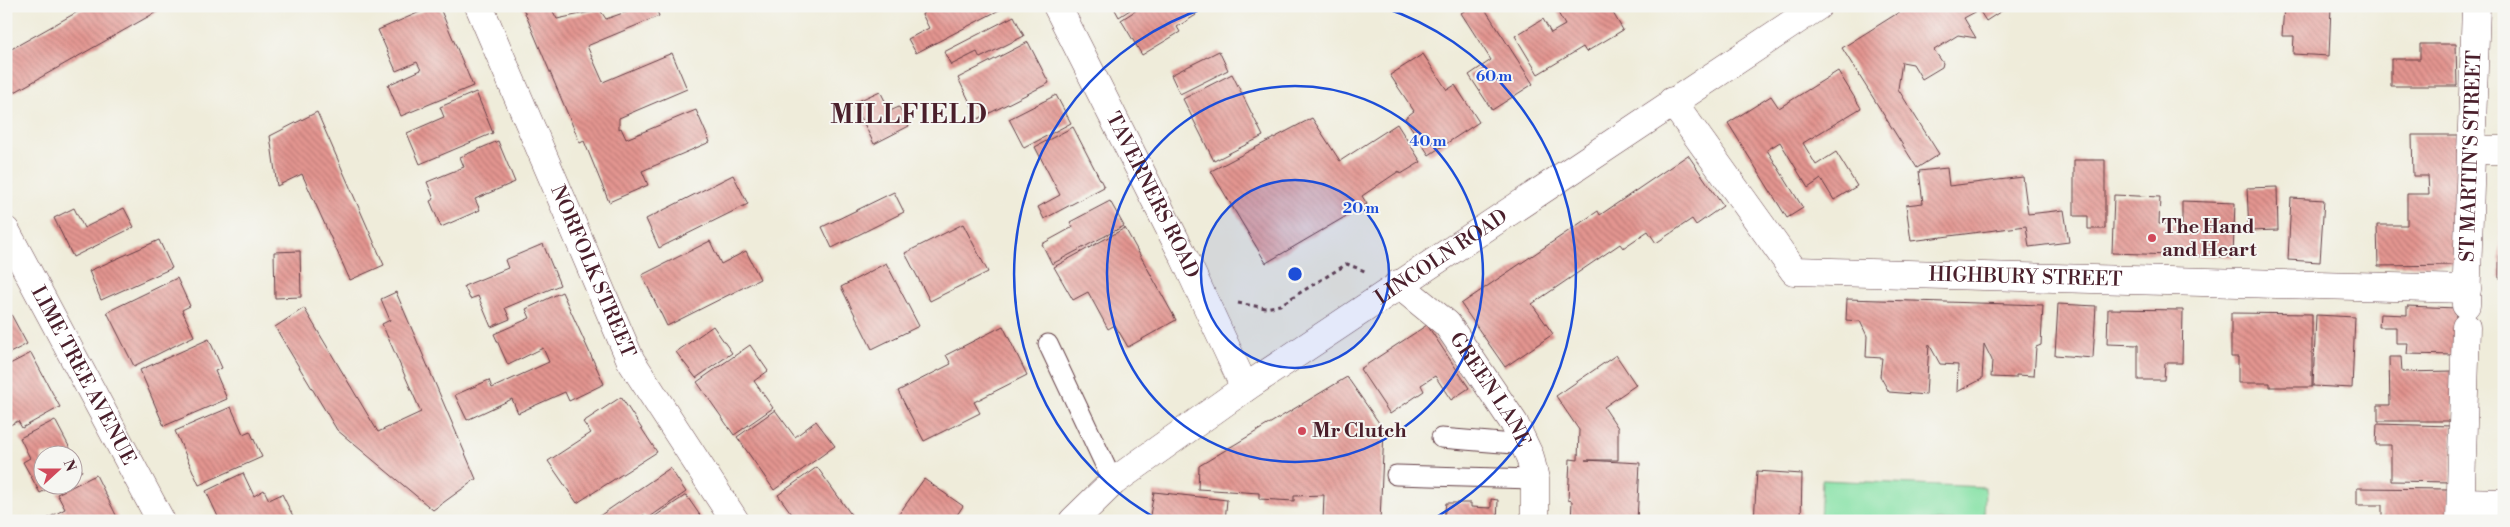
<svg xmlns="http://www.w3.org/2000/svg" width="2510" height="527" viewBox="0 0 2510 527" font-family="'Libre Bodoni',serif">
<style>
.garden{fill:#88e2a7;stroke:#698069}
.building{fill:url(#building-back-hatch)}
.lines{fill:none;stroke-linecap:round;stroke-linejoin:round}
.lane-casing{stroke:#633e45;stroke-width:21}
.street-casing{stroke:#633e45;stroke-width:29}
.secondary-casing{stroke:#633e45;stroke-width:29}
.path{stroke:#633e45;stroke-width:3;stroke-dasharray:4 4;stroke-linecap:butt}
.lane{stroke:#fff;stroke-width:19}
.street{stroke:#fff;stroke-width:28}
.secondary{stroke:#fff;stroke-width:28}
.ring{fill:none;stroke:#1d4ed8;stroke-width:2.5}
.poi-dot{fill:#d1495b;stroke:#f6f6f2;stroke-width:2}
.labels{text-anchor:middle;dominant-baseline:central;stroke-width:4;stroke-linejoin:round;paint-order:stroke}
.street-label{font-size:20px;fill:#4a1f2b;stroke:#f6f6f2}
.poi-label{font-size:20px;font-weight:bold;fill:#4a1f2b;stroke:#f6f6f2;text-anchor:start}
.district-label{font-size:25px;font-weight:bold;letter-spacing:1px;fill:#4a1f2b;stroke:#f6f6f2}
.centre{fill:#1d4ed8;stroke:#f6f6f2;stroke-width:2.5}
.ring-label{font-size:15px;text-anchor:middle;font-weight:bold;fill:#1d4ed8;stroke:#f6f6f2;stroke-width:4;stroke-linejoin:round;paint-order:stroke}
</style>
<defs>
<pattern id="building-back-hatch" width="6" height="6" patternUnits="userSpaceOnUse" patternTransform="scale(1.25)"><rect width="6" height="6" fill="#e39590"/><path d="M-1 5l2 2M0 0l6 6M5-1l2 2" fill="none" stroke="#ba7976"/></pattern>
</defs>
<rect width="100%" height="100%" fill="#f6f6f2"/>
<filter id="ink" filterUnits="userSpaceOnUse"><feTurbulence type="fractalNoise" baseFrequency=".02" numOctaves="2"/><feDisplacementMap in="SourceGraphic" scale="10" xChannelSelector="R" yChannelSelector="G"/><feConvolveMatrix kernelMatrix="1 2 1 2 8 2 1 2 1" color-interpolation-filters="sRGB"/></filter>
<filter id="wash" filterUnits="userSpaceOnUse"><feTurbulence type="fractalNoise" baseFrequency=".0096" numOctaves="4" result="noise"/><feDisplacementMap in="SourceGraphic" scale="20" xChannelSelector="R" yChannelSelector="G"/><feGaussianBlur stdDeviation="1.12" result="paint"/><feColorMatrix in="noise" values="0 0 0 0 0 0 0 0 0 0 0 0 0 0 0 0 0 1.4 0 .05"/><feComposite in="paint" operator="in"/></filter>
<g filter="url(#wash)">
<rect width="100%" height="100%" fill="#efecda"/>
<path class="garden" d="M1822,480L1985,487L1984,521H1820Z"/>
<g id="blocks">
<g class="building">
<path d="M88,6H167L6,97V52Z"/>
<path d="M434,6H439L473,86L401,116L388,85L421,70L417,62L396,71L378,30Z"/>
<path d="M522,6H550L557,19L600,10L606,19L643,6H655L659,16L587,46L603,82L672,53L687,89L619,118V129L621,128L626,139L696,110L710,142L642,171L648,185L609,202L584,141L580,143Z"/>
<path d="M937,6H1007L916,53L908,39L929,28L922,14Z"/>
<path d="M1113,6H1136L1119,17Z"/>
<path d="M1143,6H1191L1196,15L1177,27L1180,32L1142,55L1121,20Z"/>
<path d="M1472,6H1483L1533,84L1492,110L1469,75L1491,60L1461,13Z"/>
<path d="M1554,6H1609L1623,30L1586,52L1583,47L1538,74L1515,36L1543,19L1551,33L1565,25Z"/>
<path d="M1909,6H2009L1986,21L1979,10L1964,18L1976,38L1958,35L1934,50L1943,63L1942,67L1922,79L1913,64L1902,62L1898,89L1939,154L1917,168L1842,48Z"/>
<path d="M2284,6H2331L2329,56L2293,54L2294,36H2282Z"/>
<path d="M1014,16L1024,36L980,58L977,52L951,65L944,52Z"/>
<path d="M1028,42L1049,83L978,119L958,78Z"/>
<path d="M2420,44H2456L2457,86H2391V59H2420Z"/>
<path d="M1219,51L1228,70L1180,94L1171,75Z"/>
<path d="M1423,54L1447,90L1455,85L1479,122L1429,155L1405,118L1414,111L1390,75Z"/>
<path d="M1838,71L1861,108L1803,143L1816,165L1836,152L1857,186L1834,200L1821,179L1808,188L1780,142L1767,150L1803,208L1787,218L1728,123L1771,96L1779,108Z"/>
<path d="M1232,74L1263,136L1214,161L1183,99Z"/>
<path d="M880,91L890,111L899,107L909,126L874,144L854,103Z"/>
<path d="M476,92L493,133L420,164L407,133L444,117L440,107Z"/>
<path d="M1056,95L1071,123L1024,148L1009,119Z"/>
<path d="M317,112L384,265L350,280L302,174L277,186L270,136Z"/>
<path d="M1312,118L1340,161L1397,124L1421,162L1401,174L1399,171L1362,196L1367,204L1266,263L1211,171Z"/>
<path d="M1073,127L1104,187L1044,219L1038,207L1060,195L1035,147Z"/>
<path d="M2412,135H2459L2460,265L2378,266L2377,225H2407V194H2429L2428,176H2413Z"/>
<path d="M498,141L515,182L475,199L480,210L441,227L430,201L434,199L427,182L464,167L460,157Z"/>
<path d="M1688,155L1723,206L1696,225L1692,219L1656,243L1648,231L1623,248L1620,244L1532,304L1553,334L1505,367L1461,304L1598,211L1600,215Z"/>
<path d="M2074,160H2105V229H2088V216H2074Z"/>
<path d="M2501,163H2504V278H2499Z"/>
<path d="M1947,168L1949,186L2023,177L2028,214L2064,210L2069,242L2029,247L2026,226L1911,241L1906,205L1923,203L1919,171Z"/>
<path d="M733,175L748,204L659,248L646,219Z"/>
<path d="M2277,187L2278,230L2249,231L2247,188Z"/>
<path d="M894,192L904,212L832,248L822,227Z"/>
<path d="M2114,195L2160,197L2159,224L2182,225V201L2235,203L2233,257L2112,253Z"/>
<path d="M2291,198L2324,200L2320,262L2288,260Z"/>
<path d="M1110,201L1124,226L1052,264L1042,244L1073,227L1070,222Z"/>
<path d="M74,208L84,228L124,208L134,227L73,257L54,218Z"/>
<path d="M963,224L988,272L930,301L905,253Z"/>
<path d="M1125,228L1176,320L1128,347L1115,325L1108,329L1088,292L1073,300L1054,267Z"/>
<path d="M159,240L172,268L101,300L89,271Z"/>
<path d="M710,241L721,264L746,251L760,279L667,326L642,275Z"/>
<path d="M543,244L560,285L505,308L510,319L491,327L478,296L470,299L464,286L508,268L505,260Z"/>
<path d="M300,251L301,297L275,298L274,252Z"/>
<path d="M886,263L919,326L872,349L841,287Z"/>
<path d="M177,278L190,306L182,310L194,336L134,366L107,312Z"/>
<path d="M396,292L476,479L433,510L337,430L275,327L304,308L378,432L421,412L382,324L390,320L381,299Z"/>
<path d="M562,292L604,384L569,401L565,392L518,413L512,399L467,420L455,395L489,380L492,388L549,362L543,348L508,365L494,334L530,318L526,309Z"/>
<path d="M1847,299L2043,305L2041,345L2036,347L2034,376L2016,375V378L1991,377L1992,360L1984,344L1982,379L1957,392L1958,365L1940,364L1929,344L1926,395L1889,392L1880,376L1882,358L1866,357L1867,336L1860,321L1846,320Z"/>
<path d="M2058,304L2096,306L2093,358L2055,355Z"/>
<path d="M6,305L27,344L6,355Z"/>
<path d="M2407,306L2456,308L2455,355L2407,354L2408,343H2396V327H2379L2380,314L2407,315Z"/>
<path d="M2108,309L2183,310L2182,363H2165L2164,380H2138V345L2107,344Z"/>
<path d="M2231,313L2312,314V387H2270V383H2238V357H2231Z"/>
<path d="M2316,315L2355,317L2352,388L2313,386Z"/>
<path d="M1427,325L1469,388L1451,400L1435,376L1421,385L1424,391L1390,414L1360,369Z"/>
<path d="M713,326L732,353L696,378L676,352Z"/>
<path d="M1003,326L1027,375L974,402L980,413L924,441L898,391L951,364L946,355Z"/>
<path d="M209,339L222,368L215,371L227,399L164,426L140,370Z"/>
<path d="M750,345L768,371L754,381L773,408L734,435L697,382Z"/>
<path d="M31,353L60,407L22,428L18,421L6,427V366Z"/>
<path d="M1616,355L1636,385L1604,407L1618,428V460H1585L1640,463L1637,521H1571L1572,501L1568,500L1570,459L1578,460L1579,430L1556,396Z"/>
<path d="M2389,357H2401L2402,372L2453,371V421H2378V405H2390Z"/>
<path d="M1347,377L1384,430L1380,521H1323L1324,495L1294,496V501L1259,499V493L1198,489L1199,466Z"/>
<path d="M621,397L657,452L577,503L548,461L591,433L583,422Z"/>
<path d="M231,407L243,434L250,431L262,457L199,485L175,431Z"/>
<path d="M775,410L795,437L816,421L835,446L774,490L737,437Z"/>
<path d="M55,420L82,471L72,476V454H42V484H57L40,493L23,462L30,458L20,438Z"/>
<path d="M2377,424L2452,426L2451,482L2391,481V445H2376Z"/>
<path d="M817,467L855,520L854,521H797L778,495Z"/>
<path d="M670,468L686,492L647,519L644,515L635,521H592Z"/>
<path d="M1757,471L1802,474L1801,521H1754Z"/>
<path d="M243,473L254,496L264,490L269,500L282,494L293,516L284,521H220L206,491Z"/>
<path d="M96,475L119,521H43L65,509L57,494Z"/>
<path d="M924,479L963,506L953,521H894Z"/>
<path d="M2357,488L2449,489V521H2382V505H2357Z"/>
<path d="M1154,492L1227,500L1225,521H1149Z"/>
<path d="M686,495L704,521H652L651,519Z"/>
<path d="M1491,499L1498,500L1497,521H1404L1444,518L1446,503H1471V507L1491,508Z"/>
</g>
</g>
</g>
<g filter="url(#ink)">
<use href="#blocks" fill-opacity="0" stroke="#633e45" stroke-width="1"/>
<g class="lines">
<g class="lane-casing">
<g id="lane">
<path d="M1048,344L1113,482"/>
<path d="M1441,438L1526,445"/>
<path d="M1396,475L1535,479"/>
</g>
</g>
<g class="street-casing">
<g id="street">
<path id="s1" d="M479,6L631,361L735,521"/>
<path id="s2" d="M1672,101L1794,271L2467,289"/>
<path d="M2471,150H2504"/>
<path id="s3" d="M6,231L161,521"/>
<path id="s4" d="M1398,284L1447,324L1514,423L1530,457L1535,479V521"/>
<path id="s5" d="M2466,305L2476,6"/>
<path d="M2461,502L2504,503"/>
<path d="M2460,521L2466,327"/>
</g>
</g>
<g class="secondary-casing">
<g id="secondary">
<path id="s6" d="M1057,6L1184,257L1245,388"/>
<path id="s7" d="M1073,521L1113,482L1245,388L1818,6"/>
</g>
</g>
<path class="path" d="M1238,303L1266,308L1280,305L1347,264L1367,272"/>
<use href="#lane" class="lane"/>
<use href="#street" class="street"/>
<use href="#secondary" class="secondary"/>
</g>
</g>
<circle cx="1295" cy="274" r="94" fill="#1d4ed8" fill-opacity=".12"/>
<g class="ring">
<circle cx="1295" cy="274" r="94"/>
<circle cx="1295" cy="274" r="188"/>
<path d="M1159 520A281 281 0 0 1 1208 7M1382 7A281 281 0 0 1 1431 520"/>
</g>
<g class="poi-dot">
<circle cx="2152" cy="238" r="5"/>
<circle cx="1302" cy="431" r="5"/>
</g>
<g class="labels">
<g class="street-label">
<text stroke="none"><textPath href="#s5" startOffset="149">ST MARTIN'S STREET</textPath></text>
<text stroke="none"><textPath href="#s6" startOffset="212">TAVERNERS ROAD</textPath></text>
<text stroke="none"><textPath href="#s7" startOffset="454">LINCOLN ROAD</textPath></text>
<text stroke="none"><textPath href="#s1" startOffset="289">NORFOLK STREET</textPath></text>
<text stroke="none"><textPath href="#s2" startOffset="441">HIGHBURY STREET</textPath></text>
<text stroke="none"><textPath href="#s3" startOffset="164">LIME TREE AVENUE</textPath></text>
<text stroke="none"><textPath href="#s4" startOffset="142">GREEN LANE</textPath></text>
</g>
<g class="poi-label">
<text x="2162" y="227">The Hand<tspan x="2162" dy="23">and Heart</tspan></text>
<text x="1312" y="431">Mr Clutch</text>
</g>
<g class="district-label">
<text x="909" y="115">MILLFIELD</text>
</g>
</g>
<circle cx="1295" cy="274" r="8" class="centre"/>
<g class="ring-label">
<text x="1494" y="81">60 m</text>
<text x="1428" y="146">40 m</text>
<text x="1361" y="213">20 m</text>
</g>
<rect width="2510" height="527" fill="none" stroke="#f6f6f2" stroke-width="25"/>
<g transform="translate(58 470) rotate(69)"><circle r="24" fill="#f6f6f2" stroke="#b1a0a2"/>
<path d="M0-4L9 19L0 12L-9 19Z" fill="#d1495b"/>
<text y="-8" font-size="14" font-weight="bold" text-anchor="middle" fill="#4a1f2b">N</text>
</g>
</svg>
